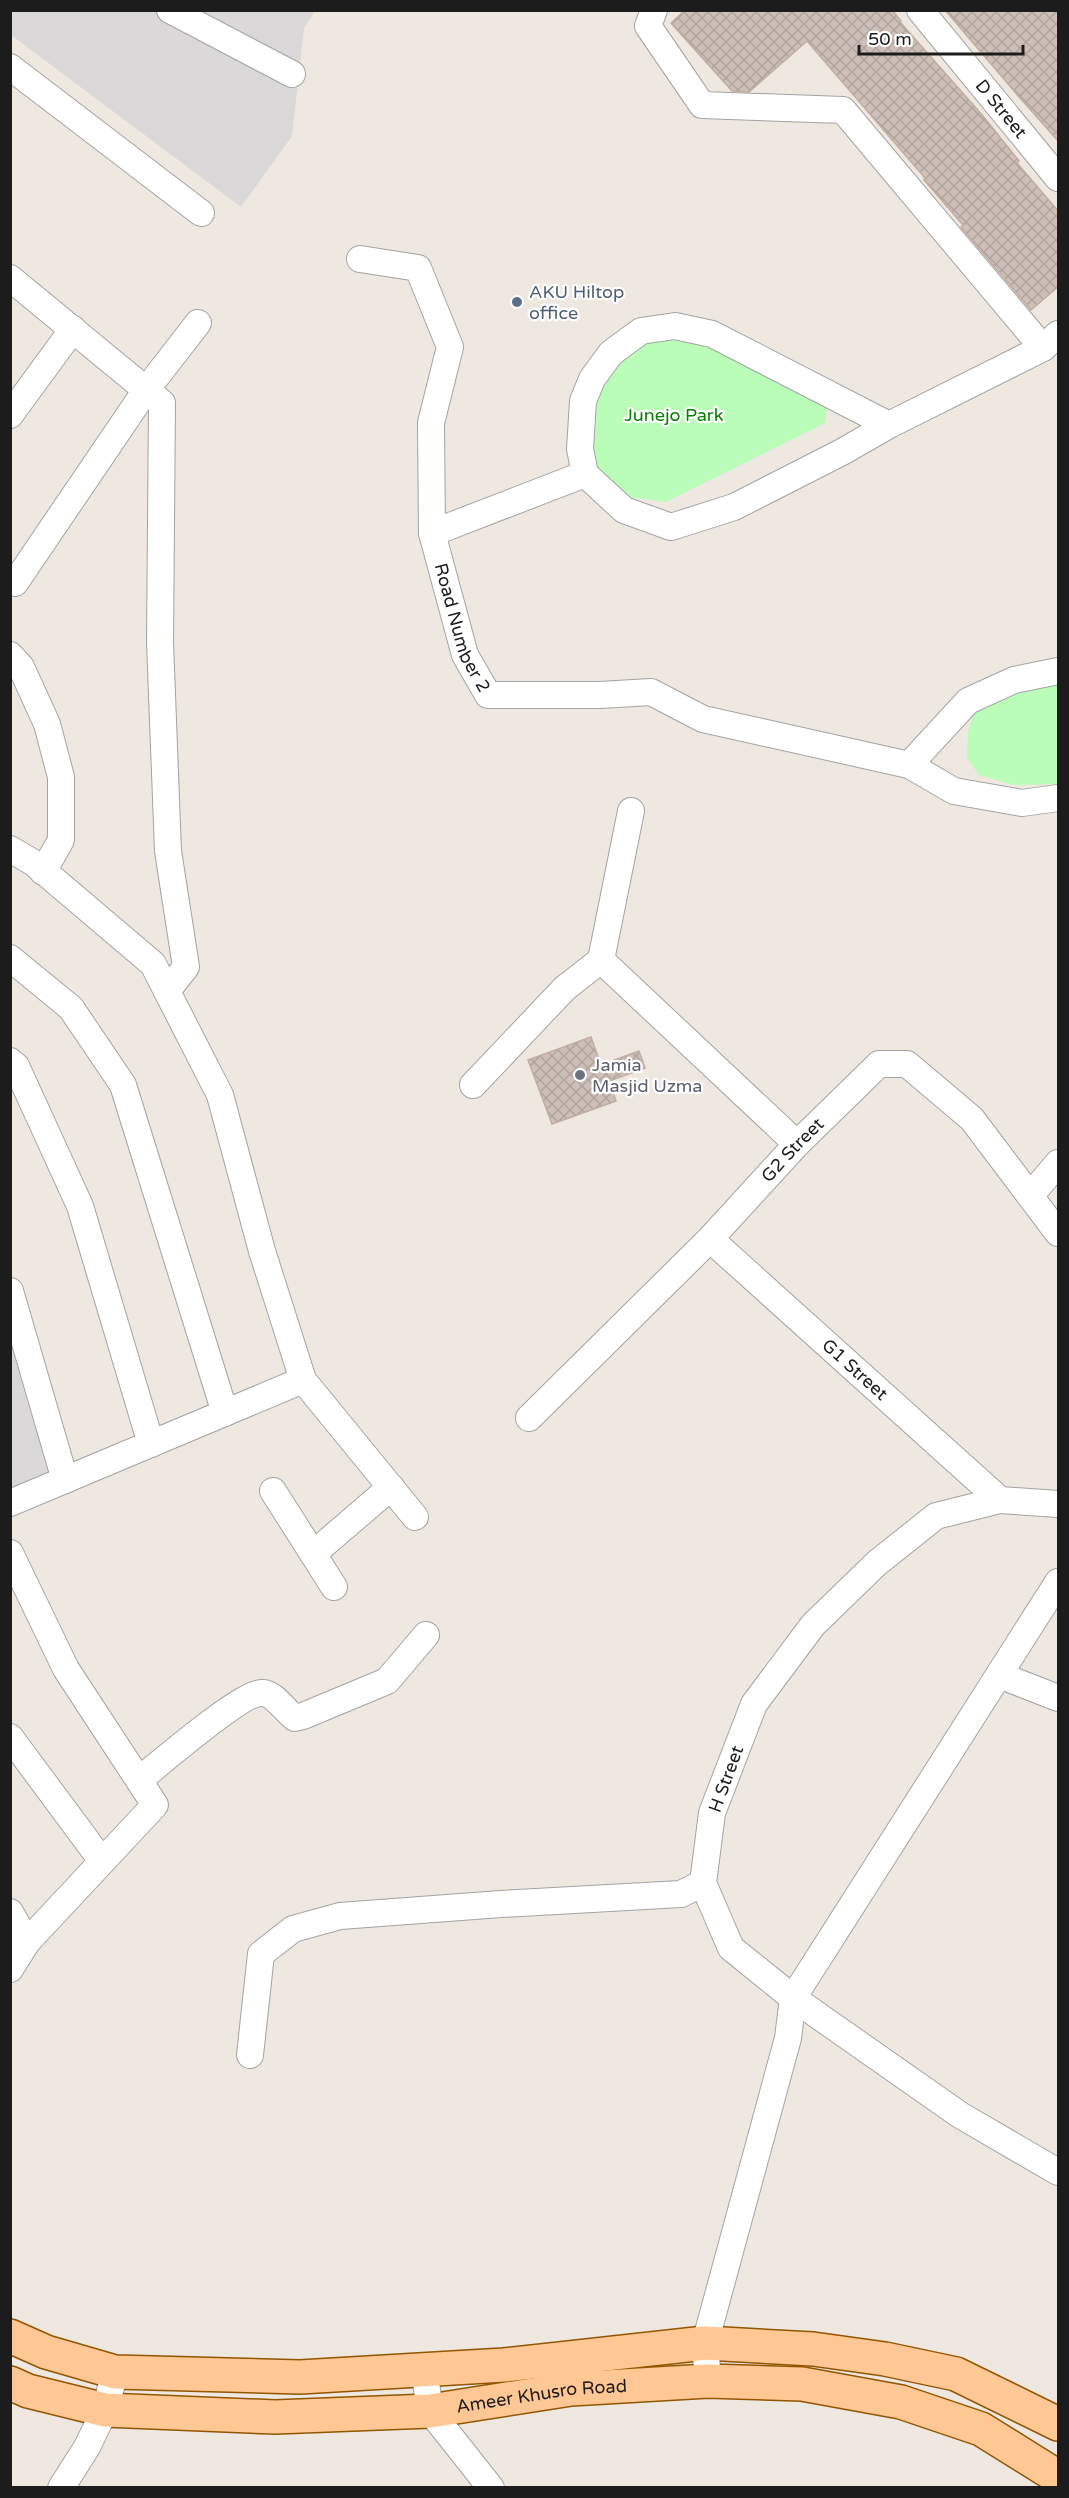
<svg xmlns="http://www.w3.org/2000/svg" width="1069" height="2498" viewBox="0 0 1069 2498" font-family="'Varela Round',sans-serif">
<style>
.residential{fill:#dad8d9}
.park{fill:#b9fdb8}
.building{fill:url(#building-cross-hatch);stroke:#c1ada2;stroke-width:1.5}
.lines{fill:none;stroke-linecap:round;stroke-linejoin:round}
.minor-casing{stroke:#a3a3a3;stroke-width:28}
.major-casing{stroke:#935500;stroke-width:36}
.minor{stroke:#fff;stroke-width:26}
.major{stroke:#ffc794;stroke-width:33}
.service-dot{fill:#5c6f8a;stroke:#fff;stroke-width:2}
.worship-dot{fill:#6b7280;stroke:#fff;stroke-width:2}
.labels{text-anchor:middle;dominant-baseline:central;stroke-width:4.5;stroke-linejoin:round;paint-order:stroke}
.street-label{font-size:18px;fill:#1c1c1c;stroke:#fff}
.service-label{font-size:18px;fill:#4e5e75;stroke:#fff;text-anchor:start}
.park-label{font-size:18px;fill:#048003;stroke:#fff}
.worship-label{font-size:18px;fill:#5b616d;stroke:#fff;text-anchor:start}
</style>
<defs>
<pattern id="building-cross-hatch" width="8" height="8" patternUnits="userSpaceOnUse" patternTransform="scale(1.5)"><rect width="8" height="8" fill="#cec0b9"/><path d="M0 0l8 8M0 8l8-8" fill="none" stroke="#b0a49e"/></pattern>
</defs>
<rect width="100%" height="100%" fill="#eee8e0"/>
<g class="residential">
<path d="M10,11H315L304,28L292,136L241,207L11,35Z"/>
<path d="M10,1291L65,1480L10,1492Z"/>
</g>
<g class="park">
<path d="M682,337C726,352 795,376 827,408L825,423L666,502L630,497L607,482L595,462L590,429L598,393L619,361L648,342Z"/>
<path d="M1058,682V784L1014,785L979,775L967,758L968,732L974,712L1006,693Z"/>
</g>
<g class="building">
<path d="M685,10H892L901,21L900,22L983,116L1019,161L1017,163L1059,212V286L1031,310L961,227L963,225L924,180L925,178L807,41L749,92L732,91L671,23Z"/>
<path d="M945,10L1059,11V142L1020,98Z"/>
<path d="M591,1037L601,1065L639,1051L645,1068L609,1081L616,1101L552,1124L528,1060Z"/>
</g>
<g class="lines">
<g class="minor-casing">
<g id="minor">
<path d="M170,10L292,74"/>
<path d="M654,10L648,26L702,105L843,110L1043,348"/>
<path id="s1" d="M920,10L1058,178"/>
<path d="M10,67L201,213"/>
<path id="s2" d="M360,259L418,268L450,347L431,423L432,533L465,655L488,695H600L651,692L703,719L909,765L954,791L1022,803L1058,798"/>
<path d="M10,278L162,403L160,642L168,851L186,967L167,991"/>
<path d="M10,415L73,329"/>
<path d="M889,425L712,334L675,326L641,331L611,353L592,379L583,401L580,449L585,474L624,510L671,527L734,507L842,452L889,425L1043,348L1058,334"/>
<path d="M432,533L585,474"/>
<path d="M15,583L146,390L198,323"/>
<path d="M10,655L21,667L47,724L61,777V840L43,872"/>
<path d="M909,765L968,701L1014,680L1058,671"/>
<path d="M10,849L34,863L153,964L220,1095L262,1251L303,1380L415,1517"/>
<path d="M10,958L71,1008L123,1085L225,1413"/>
<path d="M601,960L631,811"/>
<path d="M10,1061L16,1066L80,1206L151,1444"/>
<path d="M473,1085L565,988L601,960L797,1144"/>
<path d="M1031,1195L1058,1163"/>
<path id="s3" d="M710,1239L1000,1500"/>
<path d="M10,1291L65,1480"/>
<path id="s4" d="M529,1418L710,1239L797,1144L879,1064H907L972,1119L1058,1233"/>
<path d="M273,1491L334,1587"/>
<path d="M10,1503L303,1380"/>
<path d="M1058,1504L1000,1500L936,1516L877,1563L813,1625L754,1704L712,1813L703,1883L731,1948L793,1998L960,2115L1058,2172"/>
<path d="M10,1553L66,1669L155,1805L27,1942L10,1969"/>
<path d="M313,1554L391,1487"/>
<path d="M999,1675L1058,1698"/>
<path d="M10,1737L102,1861"/>
<path d="M139,1780C158,1765 243,1691 263,1693C275,1694 286,1712 295,1718L303,1716L387,1681L426,1635"/>
<path d="M10,1912L27,1942"/>
<path d="M250,2055L261,1954L293,1929L340,1916L501,1904L681,1894L703,1883"/>
<path d="M424,2368L430,2411L491,2488"/>
<path d="M708,2381L705,2343L788,2038L793,1998L1058,1582"/>
<path d="M61,2488L87,2447L105,2410L115,2372"/>
</g>
</g>
<g class="major-casing">
<g id="major">
<path d="M10,2336L46,2352L115,2372L300,2377L504,2365L705,2343L813,2349L885,2359L956,2374L1058,2424"/>
<path id="s5" d="M10,2383L28,2391L105,2410L275,2417L430,2411L571,2389L708,2381L802,2384L901,2402L981,2429L1058,2477"/>
</g>
</g>
<use href="#minor" class="minor"/>
<use href="#major" class="major"/>
</g>
<circle class="service-dot" cx="517" cy="302" r="6"/>
<circle class="worship-dot" cx="580" cy="1075" r="6"/>
<g class="labels">
<g class="street-label">
<text stroke="none"><textPath href="#s1" startOffset="128">D Street</textPath></text>
<text stroke="none"><textPath href="#s2" startOffset="432">Road Number 2</textPath></text>
<text stroke="none"><textPath href="#s4" startOffset="376">G2 Street</textPath></text>
<text stroke="none"><textPath href="#s3" startOffset="195">G1 Street</textPath></text>
<text transform="translate(726 1779) rotate(-70)">H Street</text>
<text stroke="none"><textPath href="#s5" startOffset="537">Ameer Khusro Road</textPath></text>
</g>
<g class="service-label">
<text x="529" y="292">AKU Hiltop<tspan x="529" dy="21">office</tspan></text>
</g>
<g class="park-label">
<text x="674" y="415">Junejo Park</text>
</g>
<g class="worship-label">
<text x="592" y="1065">Jamia<tspan x="592" dy="21">Masjid Uzma</tspan></text>
</g>
</g>
<rect width="1069" height="2498" fill="none" stroke="#1c1c1c" stroke-width="24"/>
<path d="M859 45v9h164v-9" fill="none" stroke="#1c1c1c" stroke-width="3"/>
<text x="868" y="45" font-size="18" fill="#1c1c1c" stroke="#ffffff" stroke-width="4.5" paint-order="stroke">50 m</text>
</svg>
